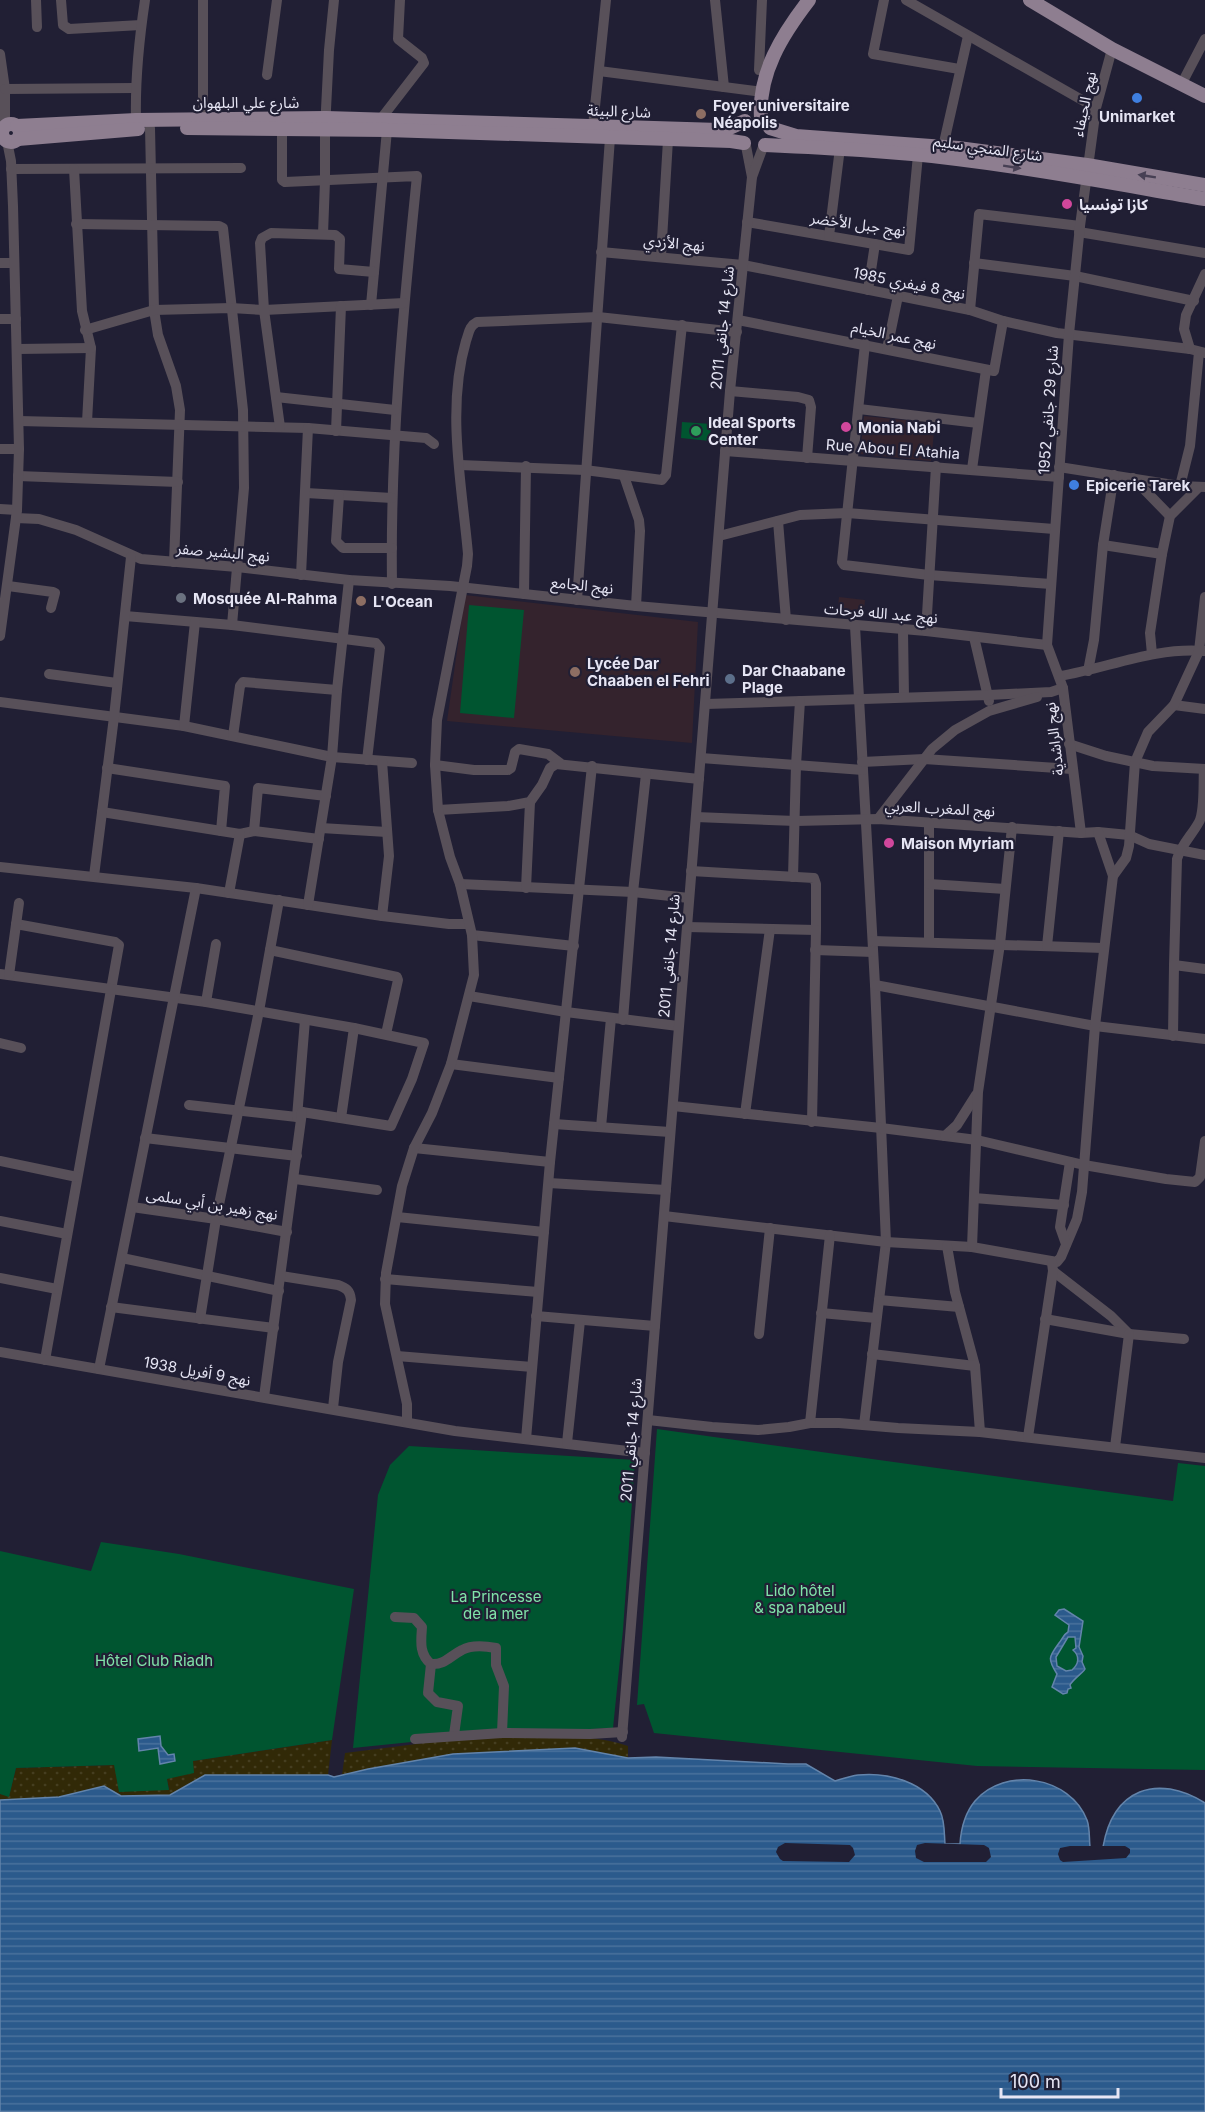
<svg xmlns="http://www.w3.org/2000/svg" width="1205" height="2112" viewBox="0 0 1205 2112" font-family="Inter,'Noto Sans Arabic',sans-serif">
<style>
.education{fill:#34232d}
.sand{fill:url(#sand-dots)}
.green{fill:#005530}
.water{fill:url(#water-rules);stroke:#6384ab;stroke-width:1.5;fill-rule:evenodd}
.pier{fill:#211f34}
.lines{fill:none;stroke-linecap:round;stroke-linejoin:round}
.minor{stroke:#585059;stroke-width:10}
.major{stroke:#8e7e90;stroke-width:14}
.oneway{fill:#474054}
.shop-dot{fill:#3f7fe0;stroke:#211f34;stroke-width:2}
.education-dot{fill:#8d6e63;stroke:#211f34;stroke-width:2}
.hotel-dot{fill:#d1479c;stroke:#211f34;stroke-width:2}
.leisure-dot{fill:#2e9e5b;stroke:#211f34;stroke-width:2}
.worship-dot{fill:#6b7280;stroke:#211f34;stroke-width:2}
.service-dot{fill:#5c6f8a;stroke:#211f34;stroke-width:2}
.labels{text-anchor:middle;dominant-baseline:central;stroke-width:4.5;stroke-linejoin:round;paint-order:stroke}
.street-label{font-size:15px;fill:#e6e5f4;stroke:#211f34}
.poi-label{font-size:15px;font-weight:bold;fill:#e6e5f4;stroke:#211f34;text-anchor:start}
.park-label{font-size:15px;fill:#80e4a9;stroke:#211f34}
</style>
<defs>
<pattern id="sand-dots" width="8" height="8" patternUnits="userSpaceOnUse" patternTransform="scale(1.5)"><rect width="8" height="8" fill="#312907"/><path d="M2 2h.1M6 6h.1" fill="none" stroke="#453e20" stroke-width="1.8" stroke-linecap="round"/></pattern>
<pattern id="water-rules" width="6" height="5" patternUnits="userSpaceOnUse" patternTransform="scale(1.5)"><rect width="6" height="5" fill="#2b5a8c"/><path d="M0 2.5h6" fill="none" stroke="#4a729d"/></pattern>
</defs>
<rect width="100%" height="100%" fill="#211f34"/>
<g class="education">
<path d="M864,416L935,423L931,461L860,454Z"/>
<path d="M465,595L698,622L692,743L447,721Z"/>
<path d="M839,597L865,600L863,618L837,616Z"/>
</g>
<g class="sand">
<path d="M472,1737C522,1737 580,1730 628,1746V1758L575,1748L368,1769L342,1775L345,1753Z"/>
<path d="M332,1740L328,1775H205L170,1795L121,1796L104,1786L59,1797L0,1800V1794L9,1796L16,1768L114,1765L169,1789L167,1779L192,1761Z"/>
</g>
<g class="green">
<path d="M682,422L711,424L710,441L681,438Z"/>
<path d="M469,605L524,610L514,718L460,713Z"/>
<path d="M657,1429L1173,1501L1178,1463L1205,1466V1770L977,1766L654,1733L644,1704L637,1705Z"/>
<path d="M409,1446L635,1460L623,1630L613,1728L489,1734L353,1748L378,1495L390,1465Z"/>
<path d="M101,1542L179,1554L354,1589L332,1740L193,1761L194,1773L167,1779L169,1790L119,1792L114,1765L16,1768L9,1797L0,1794V1551L91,1571Z"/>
</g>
<g class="water">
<path d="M1064,1609L1083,1621L1079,1647L1083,1656L1082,1662L1085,1669C1085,1671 1073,1679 1070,1685L1071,1688L1068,1689L1067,1693L1063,1694L1052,1687L1057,1674C1047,1658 1049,1657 1059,1643C1063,1638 1063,1635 1068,1632L1069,1625L1055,1615L1059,1610ZM1068,1637H1075L1076,1648L1073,1650C1080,1656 1079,1664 1072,1670L1066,1671L1057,1666L1056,1657Z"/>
<path d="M160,1736L161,1746L168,1755L174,1754L175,1761L160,1764L158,1748L139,1751L138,1739Z"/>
<path d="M575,1748L628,1758L656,1757L788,1764H806L835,1781C842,1779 850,1776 858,1775C888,1772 926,1782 940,1811C945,1821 944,1833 945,1844H960C961,1828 965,1813 975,1801C1005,1766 1070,1776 1087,1820C1090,1828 1089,1838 1090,1847H1103C1113,1789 1157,1773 1205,1803V2112H0V1800L59,1797L104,1786L121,1796L170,1795L205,1775H328L334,1777L368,1769L453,1754Z"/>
</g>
<g class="pier">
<path d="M785,1843L850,1845L853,1848L855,1855L849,1862L783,1861L780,1859L776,1852L778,1847Z"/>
<path d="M925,1843L984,1845L989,1848L991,1857L986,1862H924L916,1858L915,1851L917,1845Z"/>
<path d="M1070,1846H1125L1130,1849V1853L1126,1858L1063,1862L1060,1860L1058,1854L1060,1848Z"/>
</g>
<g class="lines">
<g class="minor">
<path d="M36,0L37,27"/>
<path d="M61,0L63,25L69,29L141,25"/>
<path d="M715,0L724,87"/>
<path d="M884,0L873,54L959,69"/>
<path d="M906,0L1096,108"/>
<path d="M0,54L5,89V125"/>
<path d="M759,70L762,0"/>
<path d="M599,71L755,91"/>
<path d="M267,75L277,0"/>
<path d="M1181,85L1205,39"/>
<path d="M5,89L135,88"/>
<path d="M203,119V0"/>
<path d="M136,120C135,79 139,40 145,0"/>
<path d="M380,120L424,63L422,58L398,39L400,0"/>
<path d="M593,126L606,0"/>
<path d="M150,128L154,310L158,335L176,386L180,410L174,562"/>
<path d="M282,129V180L285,182L417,176C403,312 390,447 392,584"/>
<path d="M746,146L752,177"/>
<path d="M943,147L968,36"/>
<path d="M11,169L241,168"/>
<path d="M74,169L82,311L91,348L87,422"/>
<path d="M747,222L909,250L918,155"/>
<path d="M76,224L219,226L223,228L243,410L244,488L232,625"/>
<path d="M1079,232L1205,253"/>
<path d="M323,234L325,181V129L329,50L334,0"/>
<path d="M829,236L840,148"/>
<path d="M601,252L743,265L970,310L1003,321L1057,333L1190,349L1205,353"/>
<path d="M661,256L668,140"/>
<path d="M0,263H14"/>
<path d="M974,263L1075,276L1194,301"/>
<path d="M868,290L875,244"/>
<path d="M371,305L387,130"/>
<path d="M970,310L979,214L1080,226"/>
<path d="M0,319H16"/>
<path d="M738,320L994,371L1003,321"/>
<path d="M85,330L154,310L231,308L264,310L404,303"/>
<path d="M865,344L842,562L844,565L929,575L1051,584"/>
<path d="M18,349L91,348"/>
<path d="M887,349L898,296"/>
<path d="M1190,349L1184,329L1186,315L1205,274"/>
<path d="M730,391L798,397L809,400L811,407L807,458"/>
<path d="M276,397L395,410"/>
<path d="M859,409L978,423"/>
<path d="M19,421L308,428L426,438L434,444"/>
<path d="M280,427L264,310L260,243L262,238L271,233L335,235L340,239L339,269L374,272"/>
<path d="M336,431L341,306"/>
<path d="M0,449H19"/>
<path d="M725,451L1059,477"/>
<path d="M460,465L585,470L662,480L666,475L682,325"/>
<path d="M1059,467L1180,486L1205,487"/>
<path d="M972,469L986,370"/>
<path d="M18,476L178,482"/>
<path d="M624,476L639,520L640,531L636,606"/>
<path d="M1133,478L1170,516"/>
<path d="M1180,486L1190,446L1199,352"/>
<path d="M306,493L392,498"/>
<path d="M339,496L336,541L343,548H392"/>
<path d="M0,509L17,510"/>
<path d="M16,518L39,519L76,530L141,559L237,567L349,580L450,586L636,606L926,631L1047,645"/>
<path d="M778,521L786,620"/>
<path d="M719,536L800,515L847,513L1054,529"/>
<path d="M1103,545L1162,554L1170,516L1198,488"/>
<path d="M301,575L308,428"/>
<path d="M8,586L53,592L55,593L51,608"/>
<path d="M524,594L526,466"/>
<path d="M577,600L610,138"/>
<path d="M125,616L232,625L376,643L380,648L367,760"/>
<path d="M855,626L875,985L886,1242L864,1425"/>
<path d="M903,631L904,697"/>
<path d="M926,631L936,466"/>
<path d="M0,636L17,510L19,449L13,206L11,161L7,141"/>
<path d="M974,637L989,701"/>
<path d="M1152,654L1150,633L1162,554"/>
<path d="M1088,671L1094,640L1103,545L1114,475"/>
<path d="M49,674L117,683"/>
<path d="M1060,676C1108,668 1154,647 1204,651"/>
<path d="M0,702L184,726L332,757L412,763"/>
<path d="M706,704L989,695L1051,692L1063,688"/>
<path d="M1174,705L1205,709"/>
<path d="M184,726L195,622"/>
<path d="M233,736L240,686L243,682L337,690"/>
<path d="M1069,744L1106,756L1153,766L1205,769"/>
<path d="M701,758L863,770"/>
<path d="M382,761L389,856L382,916"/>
<path d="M862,762L924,759L1072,769"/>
<path d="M435,765L474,770H508L511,768L515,752L519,749L548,754L560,763"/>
<path d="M107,768L225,786L221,831"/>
<path d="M438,810L508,806L530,802L542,785L550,768L556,764L699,779"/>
<path d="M102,812L240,834L254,831L319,839"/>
<path d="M696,817L796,821L878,819L1081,833L1098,832L1129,835L1149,844L1205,855"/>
<path d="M878,819L932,749L955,730L989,711L1037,697"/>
<path d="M929,823V941"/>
<path d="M321,828L387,832"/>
<path d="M254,831L258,788L326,796"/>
<path d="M1098,832L1113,876"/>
<path d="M1081,833L1063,688L1047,645L1069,334L1080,226L1096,108L1112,49"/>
<path d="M0,867L196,888L382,916L449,924H469"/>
<path d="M94,876L114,717L131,557"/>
<path d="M793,877L796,765L800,701"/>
<path d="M460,884L633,892L689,898"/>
<path d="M929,884L1005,889"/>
<path d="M526,888L530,802"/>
<path d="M229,893L240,834"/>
<path d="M308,905L332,757L337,690L349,580"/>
<path d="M16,924L115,942L119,945L45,1360"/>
<path d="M687,927L816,930V884L814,878L691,871"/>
<path d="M472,935L574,946"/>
<path d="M873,941L1104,948"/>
<path d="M1047,946L1059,831"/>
<path d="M270,950L397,977L398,980L386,1034"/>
<path d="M815,950L873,952"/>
<path d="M1174,965L1177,859C1181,845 1192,835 1199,822C1205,811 1203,783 1204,769"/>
<path d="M0,974L206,1002L354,1028L424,1043L412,1079L391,1126L302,1112L297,1117L189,1105"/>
<path d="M9,975L19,903"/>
<path d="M875,985L1095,1026L1205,1039"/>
<path d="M469,996L566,1012L678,1026"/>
<path d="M206,1002L216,944"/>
<path d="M623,1020L633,892L646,774"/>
<path d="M1173,1036L1174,965L1205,969"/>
<path d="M0,1043L21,1048"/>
<path d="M451,1064L559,1078"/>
<path d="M673,1106L881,1128L977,1140L1084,1165L1166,1179L1195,1182L1200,1177L1205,1141"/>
<path d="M745,1114L770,929"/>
<path d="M297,1117L305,1020"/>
<path d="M341,1118L354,1028"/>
<path d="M812,1122L816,930"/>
<path d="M554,1124L670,1132"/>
<path d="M601,1127L611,1018"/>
<path d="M945,1136L957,1125L976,1095"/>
<path d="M145,1138L297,1156"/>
<path d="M414,1148L550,1162"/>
<path d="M0,1161L77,1177"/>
<path d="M295,1179L377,1190"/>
<path d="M549,1183L666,1190"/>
<path d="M974,1198L1064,1205"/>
<path d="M132,1207L216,1219L287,1232"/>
<path d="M664,1216L886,1242L972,1247L1057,1262L1061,1257L1077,1219L1082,1192L1095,1026L1113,876L1126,858L1129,846L1135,762L1148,732L1174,705L1199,651L1205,597"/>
<path d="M397,1217L544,1232"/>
<path d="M0,1221L67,1234"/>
<path d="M1066,1244L1060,1227L1070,1162"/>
<path d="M947,1246L955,1292L975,1366L980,1432"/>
<path d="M972,1247L978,1092L1000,944L1012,827"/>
<path d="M122,1258L279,1291"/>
<path d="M1053,1271L1111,1316L1129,1334"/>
<path d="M281,1276L338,1285C346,1288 350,1290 351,1300L338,1362L333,1408"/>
<path d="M0,1278L57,1289"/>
<path d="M385,1279L538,1292"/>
<path d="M879,1300L959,1307"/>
<path d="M111,1307L274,1328"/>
<path d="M821,1313L876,1318"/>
<path d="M536,1316L655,1326"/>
<path d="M200,1319L216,1219L259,1011L279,900"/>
<path d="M1045,1319L1129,1334L1184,1339"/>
<path d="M759,1334L770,1228"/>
<path d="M0,1352L455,1431L645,1453"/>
<path d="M872,1354L975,1366"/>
<path d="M397,1356L532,1367"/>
<path d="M99,1369L196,888"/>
<path d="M264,1397L302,1112"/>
<path d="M648,1420L712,1427L758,1430L789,1427L810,1423H839L898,1428L980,1432L1205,1458"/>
<path d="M407,1422V1404L385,1304L386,1273L402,1186L414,1148L432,1113L451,1064L474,975L472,935L460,884L450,857L438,810L435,765L437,720L467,566L468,554C462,485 446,409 466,341C469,333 469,326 477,322L598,317L737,332"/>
<path d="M810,1423L830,1235"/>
<path d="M1028,1437L1053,1271L1052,1263"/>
<path d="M526,1439L550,1162L592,766"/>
<path d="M567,1443L580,1321"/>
<path d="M1115,1447L1129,1334"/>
<path d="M395,1617L414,1618L422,1627C421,1641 419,1654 431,1664L428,1693L437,1702L458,1706L454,1735"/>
<path d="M431,1664C445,1665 450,1656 462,1650C471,1645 486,1646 496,1648V1665L504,1686L502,1733"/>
<path d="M622,1737L730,391L752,177L763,147"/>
<path d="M415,1739L502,1733L590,1734L623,1732"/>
</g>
<g class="major">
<path d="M1030,0L1112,49L1205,96"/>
<path d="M761,118C758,73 782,35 809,0"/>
<circle cx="11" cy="133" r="9"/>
<path d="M17,126L136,120L326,118L719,130L727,129L745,121"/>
<path d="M187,128L387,130L731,141L744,143"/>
<path d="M770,128L796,136L958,148L1087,165L1205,185"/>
<path d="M18,139L138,129"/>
<path d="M765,145C829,148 893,151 957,159C1040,169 1123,185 1205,199"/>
</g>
</g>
<defs><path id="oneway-solid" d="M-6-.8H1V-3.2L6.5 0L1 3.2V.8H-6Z" transform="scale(1.5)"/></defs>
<g class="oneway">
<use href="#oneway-solid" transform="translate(1012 167) rotate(9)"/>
<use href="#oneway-solid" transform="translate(1147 176) rotate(-171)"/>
</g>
<g class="shop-dot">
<circle cx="1137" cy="98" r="6"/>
<circle cx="1074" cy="485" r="6"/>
</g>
<g class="education-dot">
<circle cx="701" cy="114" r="6"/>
<circle cx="361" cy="601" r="6"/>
<circle cx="575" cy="672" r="6"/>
</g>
<g class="hotel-dot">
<circle cx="1067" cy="204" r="6"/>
<circle cx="846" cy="427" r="6"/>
<circle cx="889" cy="843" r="6"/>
</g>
<circle class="leisure-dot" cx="696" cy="431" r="6"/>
<circle class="worship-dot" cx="181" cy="598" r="6"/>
<circle class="service-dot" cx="730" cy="679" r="6"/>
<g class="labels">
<g class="street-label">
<text x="246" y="102">شارع علي البلهوان</text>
<text transform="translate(1084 104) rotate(-78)">نهج الحيفاء</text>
<text transform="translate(619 111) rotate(2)">شارع البيئة</text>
<text transform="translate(988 148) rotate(8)">شارع المنجي سليم</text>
<text transform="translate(858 224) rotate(8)">نهج جبل الأخضر</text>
<text transform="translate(674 243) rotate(5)">نهج الأزدي</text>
<text transform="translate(909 283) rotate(11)">نهج 8 فيفري 1985</text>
<text transform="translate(722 328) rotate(-84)">شارع 14 جانفي 2011</text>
<text transform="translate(894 335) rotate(12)">نهج عمر الخيام</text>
<text transform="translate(1048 410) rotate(-86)">شارع 29 جانفي 1952</text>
<text transform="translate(893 449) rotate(4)">Rue Abou El Atahia</text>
<text transform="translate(223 552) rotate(5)">نهج البشير صفر</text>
<text transform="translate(582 585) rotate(6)">نهج الجامع</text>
<text transform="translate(881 613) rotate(5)">نهج عبد الله فرحات</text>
<text transform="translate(1054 739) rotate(-97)">نهج الراشدية</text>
<text transform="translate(940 808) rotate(3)">نهج المغرب العربي</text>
<text transform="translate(669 956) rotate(-85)">شارع 14 جانفي 2011</text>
<text transform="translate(212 1204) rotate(9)">نهج زهير بن أبي سلمى</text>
<text transform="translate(197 1371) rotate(10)">نهج 9 أفريل 1938</text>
<text transform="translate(631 1440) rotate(-85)">شارع 14 جانفي 2011</text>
</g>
<g class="poi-label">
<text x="713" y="105">Foyer universitaire<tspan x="713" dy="17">Néapolis</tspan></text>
<text x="1137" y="116" text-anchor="middle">Unimarket</text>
<text x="1079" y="204">كازا تونسيا</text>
<text x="708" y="422">Ideal Sports<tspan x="708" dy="17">Center</tspan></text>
<text x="858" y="427">Monia Nabi</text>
<text x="1086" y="485">Epicerie Tarek</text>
<text x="193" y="598">Mosquée Al-Rahma</text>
<text x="373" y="601">L'Ocean</text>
<text x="587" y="663">Lycée Dar<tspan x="587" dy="17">Chaaben el Fehri</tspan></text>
<text x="742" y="670">Dar Chaabane<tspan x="742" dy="17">Plage</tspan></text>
<text x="901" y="843">Maison Myriam</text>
</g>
<g class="park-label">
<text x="800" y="1590">Lido hôtel<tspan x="800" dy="17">&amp; spa nabeul</tspan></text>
<text x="496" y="1596">La Princesse<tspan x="496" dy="17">de la mer</tspan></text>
<text x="154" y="1660">Hôtel Club Riadh</text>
</g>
</g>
<path d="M1001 2088v9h117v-9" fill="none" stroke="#e6e5f4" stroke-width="3"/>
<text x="1010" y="2088" font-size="18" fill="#e6e5f4" stroke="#211f34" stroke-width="4.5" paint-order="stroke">100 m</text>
</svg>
